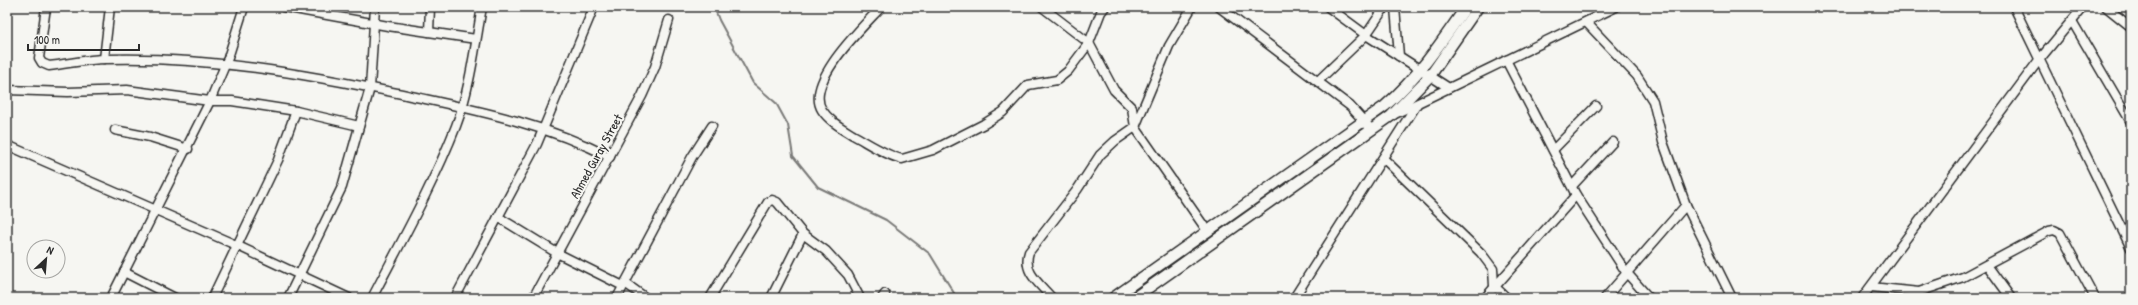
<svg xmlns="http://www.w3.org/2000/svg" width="2138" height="305" viewBox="0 0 2138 305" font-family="'Patrick Hand',sans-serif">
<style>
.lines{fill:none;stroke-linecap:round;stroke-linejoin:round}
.stream{stroke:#7a7a78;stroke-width:2}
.minor-casing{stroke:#2b2b2b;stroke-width:11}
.major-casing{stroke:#2b2b2b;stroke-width:13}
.minor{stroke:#f6f6f2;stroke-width:8}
.major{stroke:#f6f6f2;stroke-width:10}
.labels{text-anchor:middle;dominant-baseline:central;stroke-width:4;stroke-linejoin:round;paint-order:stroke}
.street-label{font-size:13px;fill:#2b2b2b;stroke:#f6f6f2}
</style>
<rect width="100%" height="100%" fill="#f6f6f2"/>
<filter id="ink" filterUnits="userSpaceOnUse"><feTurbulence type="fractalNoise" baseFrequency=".025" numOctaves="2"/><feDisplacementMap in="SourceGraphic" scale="8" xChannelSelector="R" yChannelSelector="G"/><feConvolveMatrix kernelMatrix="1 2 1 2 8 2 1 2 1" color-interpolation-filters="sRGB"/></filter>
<g filter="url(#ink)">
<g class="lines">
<path class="stream" d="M714,7L719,20L753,83L776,103L788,125L793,156L818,187L886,220L930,254L957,298"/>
<g class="minor-casing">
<g id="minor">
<path d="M46,7L39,58L42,63L49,66C68,64 87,59 106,59C206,56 305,74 402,94C475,110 543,123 610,157"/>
<path d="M283,7L388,26L476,39"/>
<path d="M881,7C864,26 804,82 822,110C829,121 842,128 853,135C868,143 885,155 902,159L933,150L984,124L1003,112L1028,85L1057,80L1068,71L1089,43L1101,12L1105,7"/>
<path d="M1042,7L1089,43L1114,90L1132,108L1135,127L1208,232"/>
<path d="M1219,7L1350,106L1372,130"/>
<path d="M1328,7L1366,35L1449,88L1616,7"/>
<path d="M1395,7L1399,56"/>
<path d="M2014,7L2131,248"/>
<path d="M2106,7L2131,27"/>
<path d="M2072,21L2131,122"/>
<path d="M1586,22L1637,76L1653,101L1663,142L1686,205"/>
<path d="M429,32L430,7"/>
<path d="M104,59L110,7"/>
<path d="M1506,60L1576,195L1626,272L1649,298"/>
<path d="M1318,81L1366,35L1385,7"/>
<path d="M7,90L68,92L127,90L210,101H232L296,111L359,126"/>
<path d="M1395,114L1449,88"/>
<path d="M115,130L150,137L188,149"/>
<path d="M7,145L236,245L349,298"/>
<path d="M1553,150L1596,106"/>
<path d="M1383,158L1481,253L1493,269L1494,286L1507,298"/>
<path d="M1572,186L1613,142"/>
<path d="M498,217L557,253L623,286"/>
<path d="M1987,265L2011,298"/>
<path d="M124,272L175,298"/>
<path d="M625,283L646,298"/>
<path d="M1871,287L1919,292L1963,277L2049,231L2054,230L2060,233L2095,298"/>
<path d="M111,298L210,101L228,58L244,7"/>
<path d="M212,298L278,160L296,111"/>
<path d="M288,298L342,187L370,88L375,7"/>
<path d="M372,298C401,242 433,185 456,126C470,89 475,46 482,7"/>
<path d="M455,298L537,144L594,7"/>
<path d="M533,298L642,96L655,67L669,20"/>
<path d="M617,298L692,157L712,126"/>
<path d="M710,298L768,202L772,200L777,202L803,234L826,251L848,275L860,298"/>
<path d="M771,298L803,234"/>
<path d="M882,298L885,294"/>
<path d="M1052,298C1040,284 1022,272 1029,252L1077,190L1100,155L1115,141L1135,127L1169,46L1192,7"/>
<path d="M1294,298L1417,104"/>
<path d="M1485,298L1576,195"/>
<path d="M1605,298L1686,205L1732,298"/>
<path d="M1862,298L2039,60L2083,7"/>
</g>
</g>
<g class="major-casing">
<g id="major">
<path d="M1113,298L1385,106C1418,77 1441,43 1466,7"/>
<path d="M1134,298L1391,116L1430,76L1478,7"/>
</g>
</g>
<use href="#minor" class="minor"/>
<use href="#major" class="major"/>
</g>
</g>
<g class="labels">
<g class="street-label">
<text transform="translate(596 156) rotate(-61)">Ahmed Guray Street</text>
</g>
</g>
<rect width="2138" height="305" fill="none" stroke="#f6f6f2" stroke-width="24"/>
<rect x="12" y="12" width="2114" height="281" fill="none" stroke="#2b2b2b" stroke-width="1.5" filter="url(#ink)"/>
<g transform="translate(46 259) rotate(26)"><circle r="19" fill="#f6f6f2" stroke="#a5a5a2"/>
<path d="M0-3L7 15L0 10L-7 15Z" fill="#2b2b2b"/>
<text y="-6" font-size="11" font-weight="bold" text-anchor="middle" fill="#2b2b2b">N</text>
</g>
<path d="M28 44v6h111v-6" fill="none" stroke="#2b2b2b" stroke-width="2"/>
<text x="34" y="44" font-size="12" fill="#2b2b2b" stroke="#f6f6f2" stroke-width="3" paint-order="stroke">100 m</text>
</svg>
